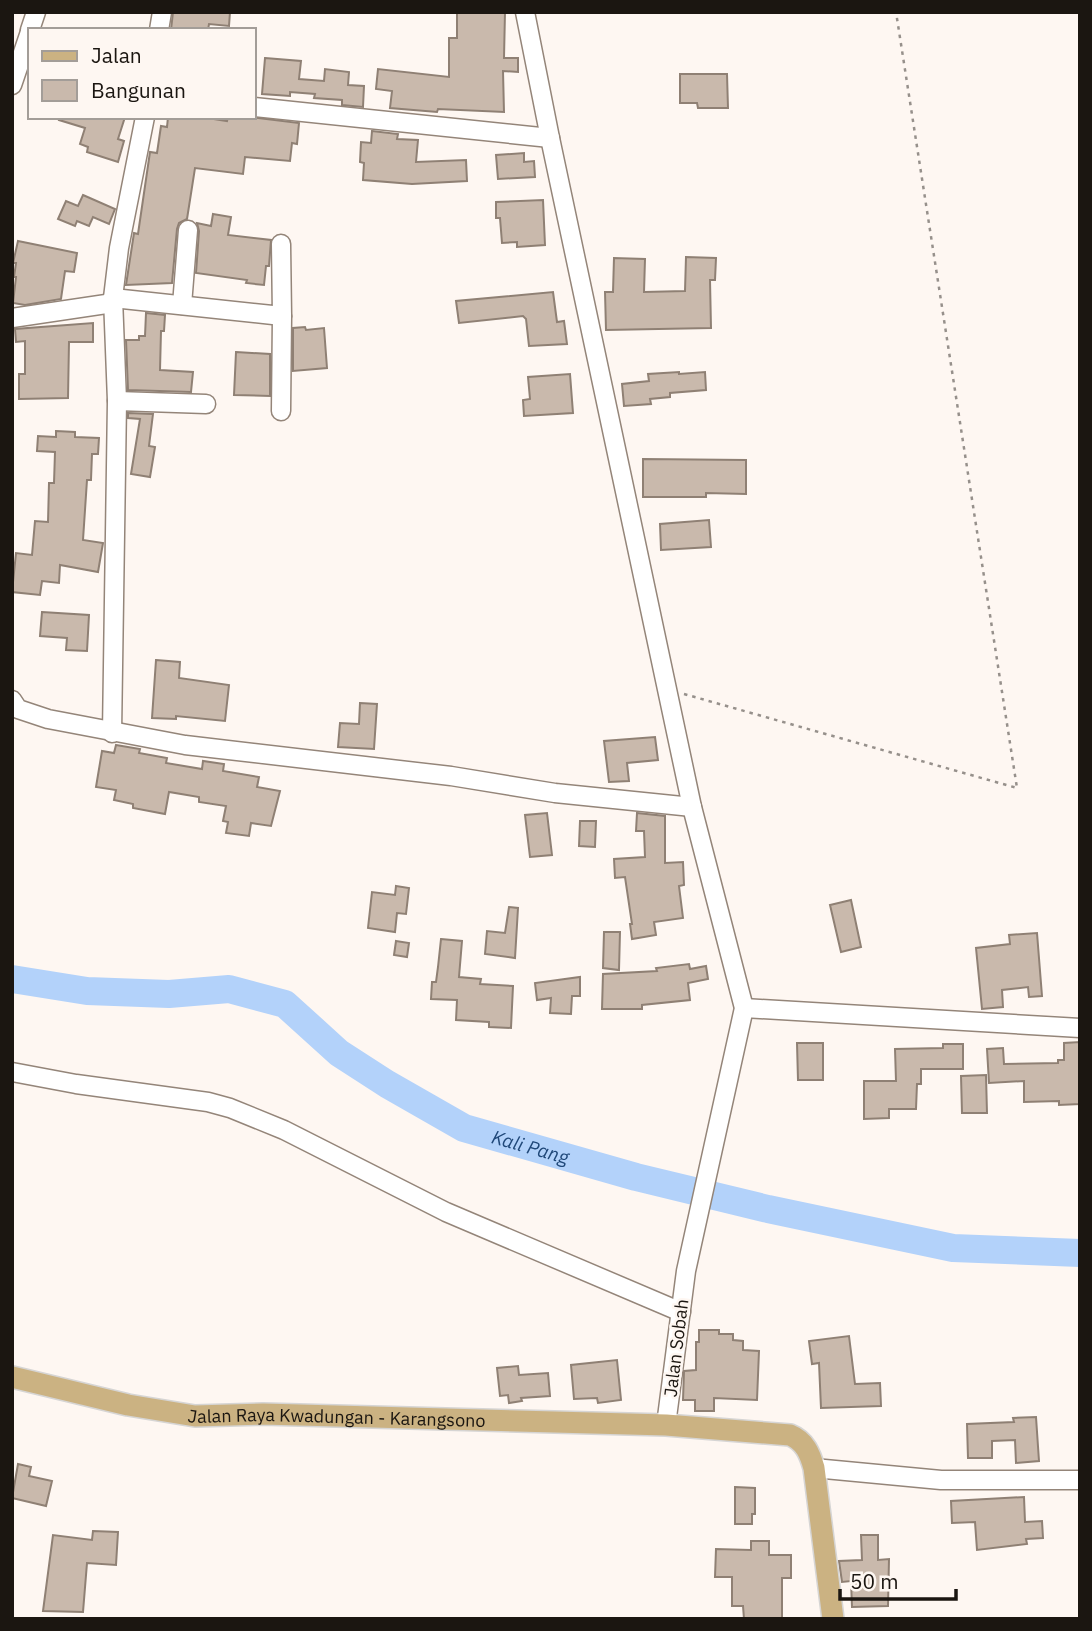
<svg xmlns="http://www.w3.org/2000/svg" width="1092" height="1631" viewBox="0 0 1092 1631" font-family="'IBM Plex Sans',sans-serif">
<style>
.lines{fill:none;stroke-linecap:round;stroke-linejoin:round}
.river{stroke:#b3d2fa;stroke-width:28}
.building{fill:#c9b9ac;stroke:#8f8074;stroke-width:2}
.minor-casing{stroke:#948579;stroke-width:21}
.major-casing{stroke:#d6d5d4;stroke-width:24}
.path{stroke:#96908b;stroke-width:2.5;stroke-dasharray:3.5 5;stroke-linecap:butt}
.minor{stroke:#fff;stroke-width:18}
.major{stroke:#cbb282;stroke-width:21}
.labels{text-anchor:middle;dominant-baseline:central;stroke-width:5;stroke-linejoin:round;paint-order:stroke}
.street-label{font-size:18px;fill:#1b1611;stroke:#fef7f2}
.water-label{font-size:19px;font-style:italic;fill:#204879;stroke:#fef7f2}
</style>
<rect width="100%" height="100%" fill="#fef7f2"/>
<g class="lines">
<path class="river" id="s1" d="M12,979L87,991L169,994L229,989L285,1004L339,1053L387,1084L464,1128L636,1177L768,1209L953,1248L1080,1253"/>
</g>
<g class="building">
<path d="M173,12H230L229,26L209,24L208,30H171Z"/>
<path d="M457,12H505L504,58H518V72L503,71L504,112L438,109L437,112L390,108L392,91L376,89L378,69L449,77V38H457Z"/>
<path d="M265,58L301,61L299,79L324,81L325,69L349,72L348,85L364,86L363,107L342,105V100L314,98L315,94L290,92V96L262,94Z"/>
<path d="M680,74H727L728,108H698L697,103H680Z"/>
<path d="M60,117H125L118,139L124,141L118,162L87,152L88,147L80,144L85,128L59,120Z"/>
<path d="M168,117H201L227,121L228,117H250L299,123L297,144L292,143L290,161L245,157L243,174L195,168L187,219L179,223L177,229L172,283L126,285L134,233L138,234L150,152L157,153L161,126L167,127Z"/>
<path d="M372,131L398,134L397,139L418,140L416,162L466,160L467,181L412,184L363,180L364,163L360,162L361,142L371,143Z"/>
<path d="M524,153V162L534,161L535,177L498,179L496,155Z"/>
<path d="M83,195L115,209L109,224L93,217L89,226L77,221L75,226L58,219L66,201L78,206Z"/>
<path d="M543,200L545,245L517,247V242L502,243L500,218H496V202Z"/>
<path d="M213,214L231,217L228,235L271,240L269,266H266L264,285L246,283L247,280L196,273L199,231L197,223L211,226Z"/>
<path d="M18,241L77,253L74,272L65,271L61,299L25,305L13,303L16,277H14L16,263H13Z"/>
<path d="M686,257L716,258L715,280H710L711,328L606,330L605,292H613L614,258L645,259L644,292L685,291Z"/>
<path d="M553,292L557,322L564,321L567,344L529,346L526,319L523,316L459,323L456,301Z"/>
<path d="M146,313L165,315L164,331H161L160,370L193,372L191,392L128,390L126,340H139V336H145Z"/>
<path d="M93,323V342H69L68,398L19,399V374H25V341L16,342L15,329Z"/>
<path d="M305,327L306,330L324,328L327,368L293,371V328Z"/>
<path d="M236,352L270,354V396L234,395Z"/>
<path d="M679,372V374L705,372L706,390L670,393V397L650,399L651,404L624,406L622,384L649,381L648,374Z"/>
<path d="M570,374L573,413L524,416L523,400L530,399L528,377Z"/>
<path d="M128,413L153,414L149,446L155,447L150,477L131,474L140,419L128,418Z"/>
<path d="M56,431L75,432V437L99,438L98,454H92L91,480H87L83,540L103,543L98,572L60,565L59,583L42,581L40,595L12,592L16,553L32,555L35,521L48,522L49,483H54L55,452L37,451L38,436L56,437Z"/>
<path d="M643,459L746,460V494L706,493V497H643Z"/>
<path d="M709,520L711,547L661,550L660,524Z"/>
<path d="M42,612L89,615L87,651L66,650L67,638L40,636Z"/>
<path d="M156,660L180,662L179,678L229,685L225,721L176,716V719L152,718Z"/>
<path d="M360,703L377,704L374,749L338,747L340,723L359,724Z"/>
<path d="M655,737L658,760L627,763L629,781L609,782L604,741Z"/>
<path d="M116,745L140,749L139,753L167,758L166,763L202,769L203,761L224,764L223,771L259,777L257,787L280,791L271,826L251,823L249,836L226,833L228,822L223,821L226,806L199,802V797L169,792L165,814L133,808V804L114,800L116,790L96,787L102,751L114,753Z"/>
<path d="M547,813L552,855L530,857L525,815Z"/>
<path d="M637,813L665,816V863L683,862L684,885L679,886L683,918L654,922L656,935L632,939L630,924H632L625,877L615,878L614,859L645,857L644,831H636Z"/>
<path d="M580,821H596L595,847L579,846Z"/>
<path d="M396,886L409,888L406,914L397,913L395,932L368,928L372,892L395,895Z"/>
<path d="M851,900L861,947L841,952L830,905Z"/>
<path d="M509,907L518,908L515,958L485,954L487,931L505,933Z"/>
<path d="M604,932H620L619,970L603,968Z"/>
<path d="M1037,933L1042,996L1029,997L1028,987L1002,990L1003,1007L982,1009L976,948L1010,944L1009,935Z"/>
<path d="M441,939L462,941L459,977L481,979L480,984L513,986L511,1028L489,1027V1022L456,1020L457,1000L431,999L432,982H436L438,967Z"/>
<path d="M396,941L409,943L407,957L394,955Z"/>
<path d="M689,964L690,969L706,966L708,979L688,983L690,1000L642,1005V1009H602L603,974L657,971L656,968Z"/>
<path d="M580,977V996H572L571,1014L550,1013L551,998L537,1000L535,983Z"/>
<path d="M1080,1042V1104L1059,1105V1101L1024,1102V1081L989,1083L987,1049L1003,1048L1004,1064L1058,1063V1060H1064V1043Z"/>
<path d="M797,1043H823V1080H798Z"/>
<path d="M943,1044H963V1069H921V1084H917L916,1109H889V1118L864,1119V1081H896L895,1049L943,1048Z"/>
<path d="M986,1075L987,1113H962L961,1076Z"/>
<path d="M699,1330H719V1334H733V1340L743,1341V1350L759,1351L757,1400L714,1398V1411H695V1400H683L684,1371L696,1370V1342H699Z"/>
<path d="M849,1336L855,1384L880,1383L881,1406L821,1408L819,1363L812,1364L809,1341Z"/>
<path d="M617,1360L621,1400L598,1403L597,1398L574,1399L571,1365Z"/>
<path d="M518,1366L519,1375L548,1373L550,1396L521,1398L522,1401L509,1403L508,1395L500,1396L497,1368Z"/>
<path d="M1036,1417L1039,1461L1016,1463L1015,1440L992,1441V1458H968L967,1424L1014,1422L1013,1418Z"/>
<path d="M18,1464L31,1467L29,1476L52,1481L46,1506L12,1498Z"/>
<path d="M735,1487L755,1488V1514H752V1524H735Z"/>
<path d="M1024,1497L1025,1522L1042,1521L1043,1538L1026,1539L1027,1544L977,1550L975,1522L952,1523L951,1501Z"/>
<path d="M93,1531L118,1532L116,1565L87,1563L83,1612L43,1611L53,1535L92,1540Z"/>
<path d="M861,1535H878V1560L889,1559L888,1606L852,1607L851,1581L842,1582L839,1561L862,1560Z"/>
<path d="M751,1541H769V1555H791V1578H782V1619H744L743,1606H732V1577H715L716,1549L751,1550Z"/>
</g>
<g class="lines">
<g class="minor-casing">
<g id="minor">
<path d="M525,12L550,138L692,807L744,1008L686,1271L666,1425"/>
<path d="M30,30L36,12"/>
<path d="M159,30L162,12"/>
<path d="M12,85L30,32"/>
<path d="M254,107L550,138"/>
<path d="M113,298L282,316L281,244"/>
<path d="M182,305L188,230"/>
<path d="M12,318L113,303"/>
<path d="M117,401L206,404"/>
<path d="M281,411L282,316"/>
<path d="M12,700L18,709L48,719L185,745L451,776L555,793L692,807"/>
<path d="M112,733L117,401L113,298L119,248L145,117"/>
<path d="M744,1008L1080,1028"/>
<path d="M12,1072L76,1084L208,1102L230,1108L284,1130L446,1212L681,1312"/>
<path d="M814,1468L941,1480H1080"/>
</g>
</g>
<g class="major-casing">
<g id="major">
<path id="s2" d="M12,1377L128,1405L195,1416L263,1414L666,1425L790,1435C805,1441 810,1454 814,1468L833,1619"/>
</g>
</g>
<path class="path" d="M684,694L1017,788L896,12"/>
<use href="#minor" class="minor"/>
<use href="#major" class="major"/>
</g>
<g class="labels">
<g class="street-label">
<text transform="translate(676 1348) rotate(-83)">Jalan Sobah</text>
<text stroke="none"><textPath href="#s2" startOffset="329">Jalan Raya Kwadungan - Karangsono</textPath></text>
</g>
<g class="water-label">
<text stroke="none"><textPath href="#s1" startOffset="564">Kali Pang</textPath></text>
</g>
</g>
<rect width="1092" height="1631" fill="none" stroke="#1b1611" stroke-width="28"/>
<rect x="28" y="28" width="228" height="91" fill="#fef7f2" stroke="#a39d98" stroke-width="2"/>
<rect x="42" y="51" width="35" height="10" fill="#cbb282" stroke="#a39d98" stroke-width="2"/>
<text x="91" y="63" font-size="21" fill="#1b1611">Jalan</text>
<rect x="42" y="80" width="35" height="21" fill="#c9b9ac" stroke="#a39d98" stroke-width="2"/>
<text x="91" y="98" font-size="21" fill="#1b1611">Bangunan</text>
<path d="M840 1589v10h116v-10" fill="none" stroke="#1b1611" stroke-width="3.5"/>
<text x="850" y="1589" font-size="21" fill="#1b1611" stroke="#fef7f2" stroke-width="5" paint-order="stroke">50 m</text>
</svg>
